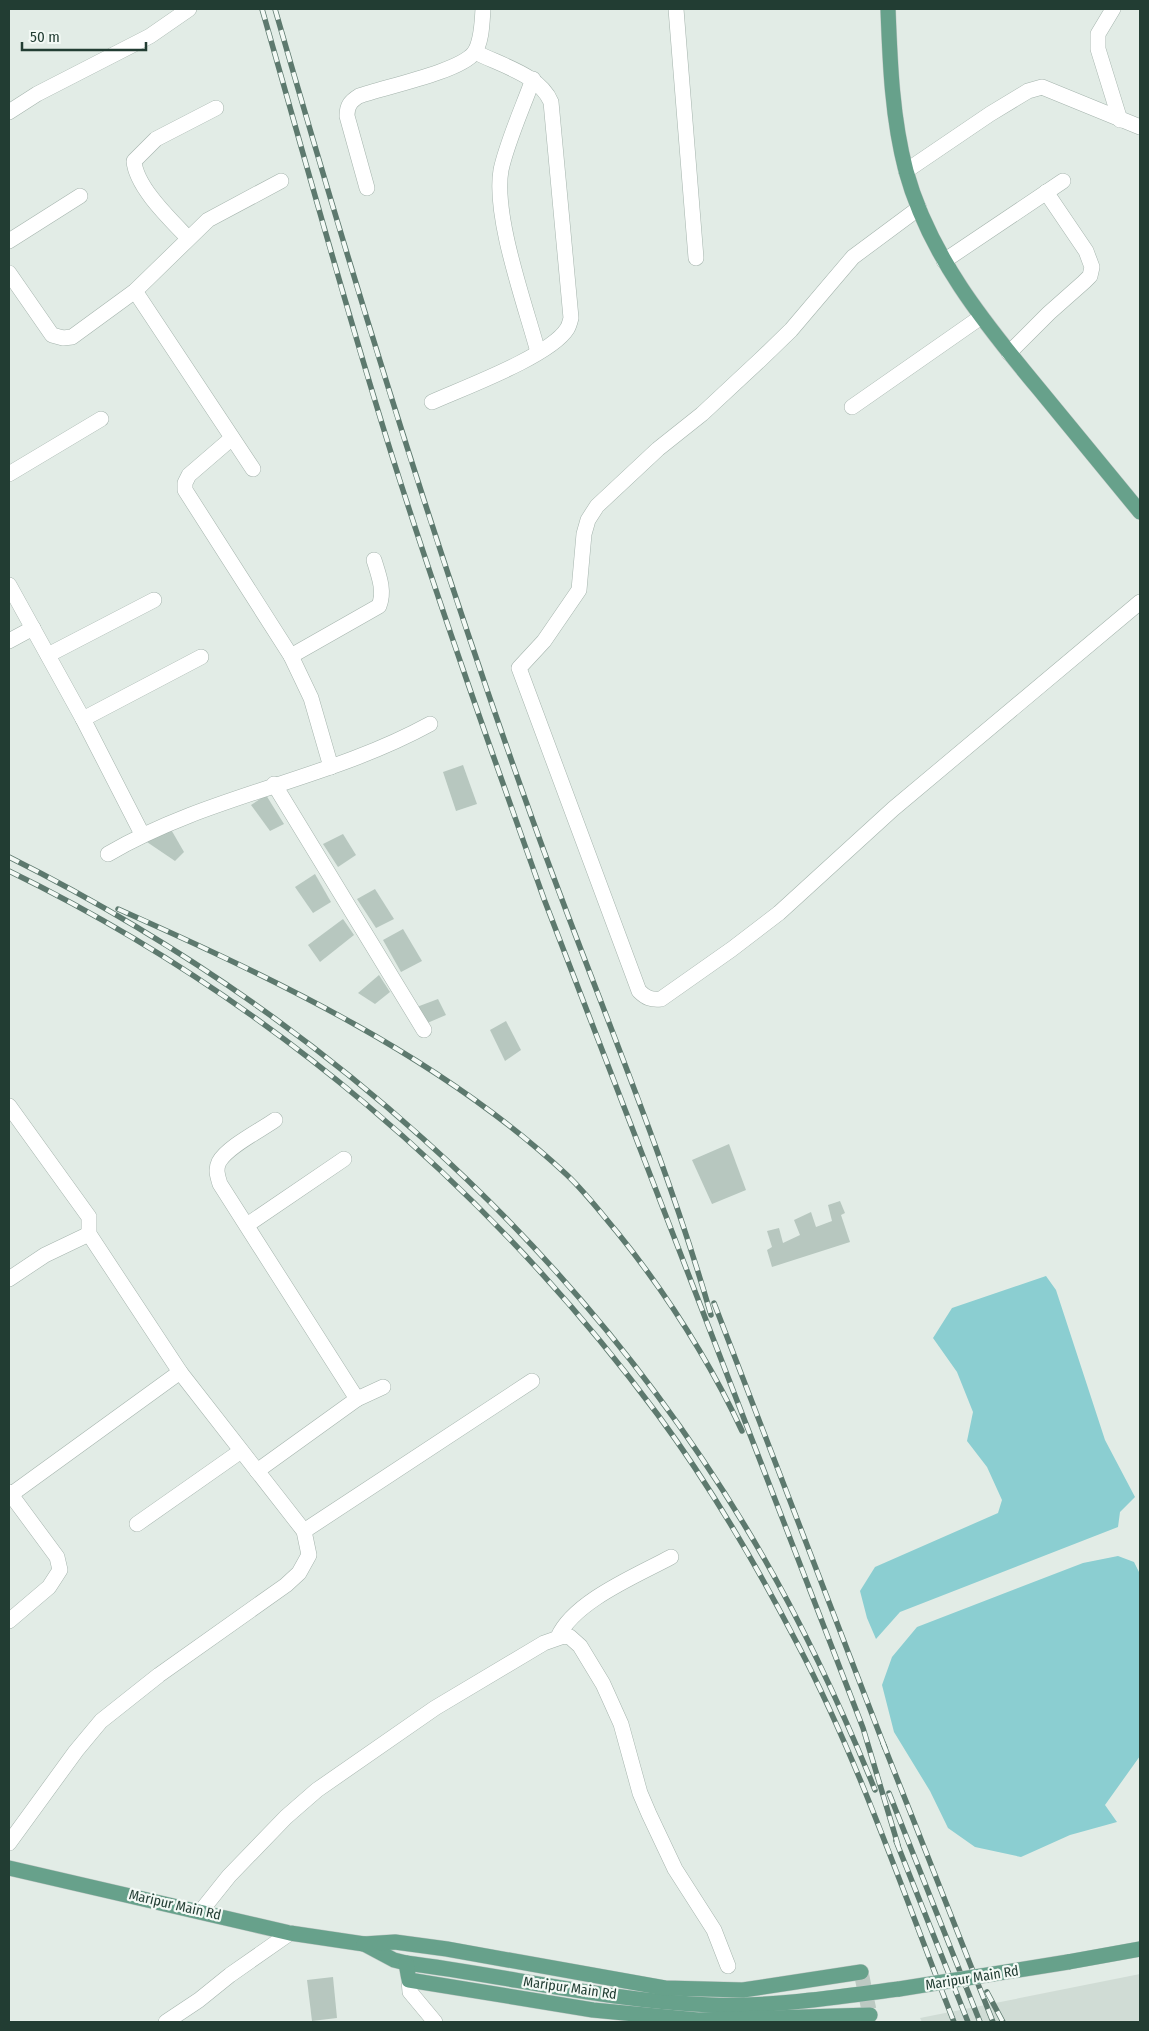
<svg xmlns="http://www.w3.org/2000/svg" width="1149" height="2031" viewBox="0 0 1149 2031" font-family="'Fira Sans Condensed',sans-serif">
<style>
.built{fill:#d0dcd5}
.water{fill:#8bced1}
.building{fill:#b7c7bf}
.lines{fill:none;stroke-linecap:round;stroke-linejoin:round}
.major-tunnel{stroke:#bcc9c2;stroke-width:15;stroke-dasharray:15 8;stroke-linecap:butt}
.minor-casing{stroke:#a5b4ad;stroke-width:16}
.major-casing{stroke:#c1c9c6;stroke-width:16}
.minor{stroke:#fff;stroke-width:15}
.major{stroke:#67a18b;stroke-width:15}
.rail-casing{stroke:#5d796e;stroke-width:5.5}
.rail{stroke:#f3f9f5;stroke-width:4;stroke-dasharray:11;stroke-linecap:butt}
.major-bridge-casing{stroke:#c1c9c6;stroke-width:16;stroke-linecap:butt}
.major-bridge{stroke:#67a18b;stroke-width:15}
.labels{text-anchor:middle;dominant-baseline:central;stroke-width:4.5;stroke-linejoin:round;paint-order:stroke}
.street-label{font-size:14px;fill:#223d33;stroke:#f3f9f5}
</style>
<rect width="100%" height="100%" fill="#e2ece6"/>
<path class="built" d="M1140,1974V2022H922L920,2018Z"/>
<g class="water">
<path d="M1046,1276L1056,1290L1105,1440L1135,1497L1120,1512L1118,1527L900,1612L876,1639L867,1618L860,1591L875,1567L998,1513L1002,1500L987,1467L967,1441L973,1412L957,1372L933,1338L952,1308Z"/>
<path d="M1118,1556L1134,1562L1140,1574V1756L1105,1805L1117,1822L1070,1835L1021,1857L975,1847L948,1828L930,1791L894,1732L882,1685L892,1657L917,1627L1083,1563Z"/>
</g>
<g class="building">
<path d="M463,765L477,804L456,811L443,772Z"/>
<path d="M266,795L284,824L270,831L251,805Z"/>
<path d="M169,826L184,852L175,861L144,840Z"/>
<path d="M343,834L356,855L338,867L323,844Z"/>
<path d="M315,874L331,902L313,913L295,887Z"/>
<path d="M375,889L394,919L376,928L357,899Z"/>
<path d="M343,919L354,935L320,962L308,945Z"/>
<path d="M403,929L422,961L401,972L383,940Z"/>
<path d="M379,975L390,992L375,1004L358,993Z"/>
<path d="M438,999L446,1015L425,1024L414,1008Z"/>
<path d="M506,1021L521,1050L505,1061L490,1030Z"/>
<path d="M729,1144L746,1190L712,1204L692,1160Z"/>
<path d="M840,1201L845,1213L841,1215L850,1242L772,1267L767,1250L772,1247L767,1231L779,1228L783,1243L800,1235L794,1220L811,1212L816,1227L832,1221L828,1205Z"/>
<path d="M333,1977L337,2018L312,2021L307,1980Z"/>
</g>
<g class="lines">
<path class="major-tunnel" d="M861,1972L870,2015"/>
<g class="minor-casing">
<g id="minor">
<path d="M676,9L696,258"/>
<path d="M1113,9L1098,34V49L1120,120"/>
<path d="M533,79C523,107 507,142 501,170C493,216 525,304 538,352"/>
<path d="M9,112L37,94L150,36L189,9"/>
<path d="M906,171L990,114L1028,91L1042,87L1140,127"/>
<path d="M367,188L347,116C347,105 351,101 359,96C384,87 459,72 474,53C482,42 482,22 483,9"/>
<path d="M919,208L853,257L791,330L760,360L702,414L658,449L597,506L588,520L584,534L579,590L544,641L519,668L639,991C646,998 651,1000 661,999L732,949L779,913L893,809L1140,602"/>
<path d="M188,238C170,219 136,187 134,161L156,139L216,108"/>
<path d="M9,241L80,196"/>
<path d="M944,261L1063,181"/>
<path d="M9,273L52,335L63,338L72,337L135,291L208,220L281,181"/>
<path d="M135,291L253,469"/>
<path d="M1009,353L1049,313L1084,282L1090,276L1092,267L1086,251L1046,192"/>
<path d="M432,402C463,388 550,356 567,329C569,326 570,322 571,318L551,102C540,75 500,65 475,52"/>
<path d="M852,407L981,317"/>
<path d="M232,438L189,475L185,483V490L291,656L311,698L331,767"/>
<path d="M9,474L101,419"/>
<path d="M9,585L83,719L142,834"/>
<path d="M9,641L33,628"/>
<path d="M48,655L154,600"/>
<path d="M291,656L379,606C385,591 379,576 374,560"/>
<path d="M83,719L201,657"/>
<path d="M274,784L424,1030"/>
<path d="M108,854C208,795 328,780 430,724"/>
<path d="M9,1106L89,1217V1234L180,1372L304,1531L309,1555L299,1573L286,1585L159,1675L101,1721L76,1751L9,1843"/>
<path d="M275,1120C261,1130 227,1147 219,1162C215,1170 218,1177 220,1184L357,1399"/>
<path d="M247,1225L344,1159"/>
<path d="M9,1279L45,1255L89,1234"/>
<path d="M257,1471L357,1399L383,1387"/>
<path d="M9,1492L57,1557L60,1570L49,1587L9,1621"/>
<path d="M9,1496L180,1372"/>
<path d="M137,1524L241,1451"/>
<path d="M304,1531L532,1381"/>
<path d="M558,1637C574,1601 638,1575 671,1557"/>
<path d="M201,1911L229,1876L286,1817L317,1790L435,1708L544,1643L564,1636L570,1637L580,1646L603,1684L621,1724L640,1793L649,1814L675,1869L714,1930L728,1966"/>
<path d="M409,1980L410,1992L435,2022"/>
<path d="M166,2022L199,2000L230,1975L290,1933"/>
</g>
</g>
<g class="major-casing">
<g id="major">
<path d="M888,9C890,63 892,118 906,171C929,255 984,323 1039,389C1073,430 1106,471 1140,512"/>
<path d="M9,1868L290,1933L364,1944L394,1960L406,1963C508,1976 608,2001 711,2005C774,2007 837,1997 899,1989"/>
<path d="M364,1944L395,1942L447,1949L665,1988L743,1990L861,1972"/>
<path d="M1068,1962L1140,1949"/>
<path d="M406,1963L409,1980L593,2010L698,2020L870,2015"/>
</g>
</g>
<use href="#minor" class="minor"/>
<use href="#major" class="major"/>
<g class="rail-casing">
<g id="rail">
<path d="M262,9C305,159 346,310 393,459C440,607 492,753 544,899L863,1728L898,1845"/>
<path d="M275,9C352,277 434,544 528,807C588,977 661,1142 711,1315"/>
<path d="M9,857C309,1007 571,1238 745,1526C796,1610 838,1699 875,1790"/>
<path d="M9,871C264,995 489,1187 658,1415C709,1484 758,1568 798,1645C861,1765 904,1896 954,2022"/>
<path d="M118,909C275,979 441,1057 567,1175C585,1192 601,1213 617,1232C666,1293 709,1360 742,1431"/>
<path d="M714,1303L885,1748"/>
<path d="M883,1743L993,2022"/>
<path d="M889,1793L980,2022"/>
<path d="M896,1841L968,2022"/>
<path d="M987,1992L1003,2022"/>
</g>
</g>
<use href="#rail" class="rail"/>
<g class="major-bridge-casing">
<path id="major-bridge" d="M899,1989L1068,1962"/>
</g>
<use href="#major-bridge" class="major-bridge"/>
</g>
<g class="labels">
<g class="street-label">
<text transform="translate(175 1905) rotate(13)">Maripur Main Rd</text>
<text transform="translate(972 1978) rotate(-9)">Maripur Main Rd</text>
<text transform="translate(570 1988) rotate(8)">Maripur Main Rd</text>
</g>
</g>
<rect width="1149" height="2031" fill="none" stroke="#223d33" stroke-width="20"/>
<path d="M22 42v8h124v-8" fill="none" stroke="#223d33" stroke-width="2.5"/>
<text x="30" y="42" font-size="15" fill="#223d33" stroke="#f3f9f5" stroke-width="4" paint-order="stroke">50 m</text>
</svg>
